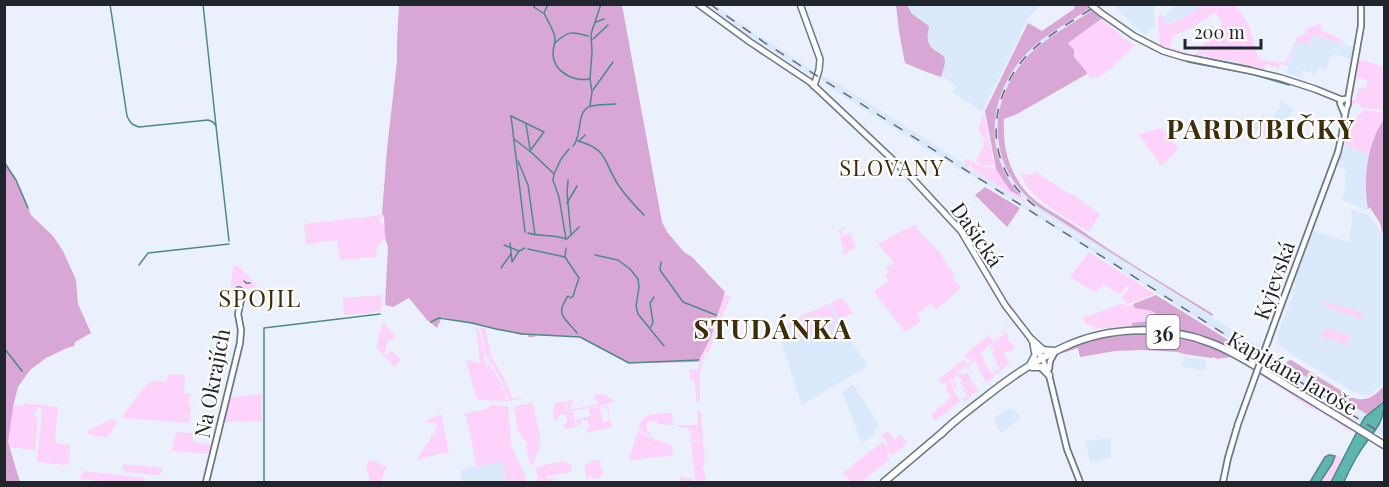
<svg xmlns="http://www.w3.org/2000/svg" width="1389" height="487" viewBox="0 0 1389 487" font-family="'Playfair Display',serif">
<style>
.built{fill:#dbe9fd}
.green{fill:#fdd2fb}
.forest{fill:#d9a7d6}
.water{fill:#5db6af;stroke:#4b8a88;stroke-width:1.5}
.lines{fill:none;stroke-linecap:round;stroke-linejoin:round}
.stream{stroke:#4b8a88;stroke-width:1.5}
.tertiary-casing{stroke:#6d7889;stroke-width:8}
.secondary-casing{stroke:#6d7889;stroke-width:8}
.primary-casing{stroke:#6d7889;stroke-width:9}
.tertiary{stroke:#fff;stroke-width:4.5}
.secondary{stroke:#fff;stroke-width:5}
.primary{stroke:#fff;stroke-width:6}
.rail{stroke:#656a72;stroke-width:1.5;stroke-dasharray:10 10;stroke-linecap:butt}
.tertiary-bridge-casing{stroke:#6d7889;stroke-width:8;stroke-linecap:butt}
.secondary-bridge-casing{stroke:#6d7889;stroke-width:8;stroke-linecap:butt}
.tertiary-bridge{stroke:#fff;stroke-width:4.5}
.secondary-bridge{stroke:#fff;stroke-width:5}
.labels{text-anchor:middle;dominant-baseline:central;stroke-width:4.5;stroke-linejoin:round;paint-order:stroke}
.shield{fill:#fefefe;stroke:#63666b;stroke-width:1.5}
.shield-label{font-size:20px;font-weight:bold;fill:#21252c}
.street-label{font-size:21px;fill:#21252c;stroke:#fefefe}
.neighbourhood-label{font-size:22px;letter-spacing:1.5px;fill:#3f2e05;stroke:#fefefe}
.quarter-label{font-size:24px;letter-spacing:1.5px;fill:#3f2e05;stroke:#fefefe}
.district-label{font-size:27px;font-weight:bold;letter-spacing:1.5px;fill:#3f2e05;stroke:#fefefe}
</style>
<rect width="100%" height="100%" fill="#eaf1fd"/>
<g class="built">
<path d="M1117,4L1154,5L1155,26L1145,35L1135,27L1115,6Z"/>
<path d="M706,5H715L760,37L761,36L822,76L828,78L848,90L964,163L970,170L974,171L1022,202L1198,312L1032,206L1014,188L1005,174L1000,160L995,141V115L1003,87L1012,72L1023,58L1038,43L1096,5H1102L1049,39L1033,52L1015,74L1006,88L998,116V141L1003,159L1012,180L1024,195L1040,208L1384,426V437L973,176L959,169L833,90L822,83L823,81L815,76L809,75L741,30Z"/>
<path d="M897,5H1041L1028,18L1020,32L1021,34L982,112L953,92L957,86L943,77L924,71L905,63L899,31Z"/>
<path d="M1177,5H1202L1186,17L1166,24L1161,20Z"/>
<path d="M1312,34L1353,47L1351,59L1335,54L1334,57L1330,56L1326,69L1318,67L1316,75L1303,70L1301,77L1286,73L1294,44Z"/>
<path d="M1281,100L1294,110L1271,141L1253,128L1262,115L1269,121L1281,106L1279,103Z"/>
<path d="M1345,145L1370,155L1365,193L1368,209L1366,210L1342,200L1344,195L1346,171L1342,167L1337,166Z"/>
<path d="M1353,209L1370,216L1381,232L1384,233V383L1369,396L1355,393L1280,347L1277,343L1278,332L1294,293L1292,292L1296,285L1293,281L1312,230L1348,242L1350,240V229H1352L1351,212Z"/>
<path d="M831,303L839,320L838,321L868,366L802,405L779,334L784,331L783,327L789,324L790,321L815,310L817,311L818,309Z"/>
<path d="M1184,357L1206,360L1205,370L1182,367Z"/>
<path d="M853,384L880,426L873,431L875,434L862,443L842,392Z"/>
<path d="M1008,408L1010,410L1014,409L1021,418L1001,433L994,422L995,421L994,419Z"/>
<path d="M1111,438V458L1090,461L1085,441Z"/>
<path d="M500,462L503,463L506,482H462L460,470Z"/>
</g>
<g class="green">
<path d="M1202,5H1235L1249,25L1257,54L1261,60L1285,63L1297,38L1306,33L1307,29L1321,23V30L1344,41L1341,43L1312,34L1308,45L1298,42L1296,45L1294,44L1287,66L1281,64L1278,68L1267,64L1262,71L1236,66L1237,62L1207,57L1205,53L1202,56L1195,55L1223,23L1215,13L1191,28L1174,35L1169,47L1188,53L1189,54L1187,56L1160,46L1158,16L1160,14L1164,17L1162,20L1166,24C1181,21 1191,14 1202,5Z"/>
<path d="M1101,19L1132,44H1136L1113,66V67L1096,79L1094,77L1091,79L1086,71L1074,57L1068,43Z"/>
<path d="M1357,59L1376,64L1384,68V110L1363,108L1356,102L1353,105L1352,104V100H1356L1358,89L1362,87L1366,88L1367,80L1354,77Z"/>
<path d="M1365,110L1384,112V119L1376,133L1370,155L1345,145C1350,128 1349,120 1365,110Z"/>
<path d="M984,114L988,137L987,139H989L994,165C988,166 980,167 976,161L983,148L984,140H987C976,133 978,125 984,114Z"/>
<path d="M1162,128L1178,149L1162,166L1138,134Z"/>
<path d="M967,159C977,165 984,169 996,167C999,175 1003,183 1010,189C1015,194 1021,196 1026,201L1025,203L975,171L970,170H978L971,167L972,163H970L968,168L964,163Z"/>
<path d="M1035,171L1069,194H1072L1100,214L1089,232C1069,219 1027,198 1021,174L1033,175Z"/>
<path d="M382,215L384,216L383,218L380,219L381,224L385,225V237L377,248L376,257L340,260L337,240L306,244L304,224Z"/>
<path d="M916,225L918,226L916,228L939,252L952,272H954L952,275L957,276L953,279L961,288L936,310L931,304L917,314L921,321L905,332L874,292L888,281L885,275L889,273L886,269L894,262L878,244L905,229L906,230Z"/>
<path d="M845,227H847L841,231L844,236L850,233L856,248L842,255L844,249L842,245L843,244L840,238L842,237L838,230Z"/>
<path d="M1089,252L1155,294L1129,304L1125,302L1122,298L1129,288L1128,286L1119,294L1103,284L1096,293L1070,277Z"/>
<path d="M233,264L235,266H239L256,285H258V287L234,290L231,288Z"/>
<path d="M382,295L381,311L360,314L358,312L357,314L344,315L343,298Z"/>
<path d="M724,295L731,296L730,298L708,353L705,352L704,354L700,375V400L697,404L694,380H690L689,369H698C699,357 706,348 711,337C717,325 720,308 724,295Z"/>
<path d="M842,298L853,313L839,320L831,303Z"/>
<path d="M1320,298C1325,301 1336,306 1343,307C1346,307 1349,307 1352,307V309L1362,313L1363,312L1364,313L1363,318L1360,319L1354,317L1355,316L1351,314L1349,315L1329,308Z"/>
<path d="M828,304L836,322L831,326L817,330L796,340L789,324L790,321L815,310L817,311L818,309Z"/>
<path d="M1121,304L1129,306L1133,304L1135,308L1152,311L1158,317L1156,320L1132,323V326L1094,329L1093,326L1085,323L1082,318Z"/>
<path d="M383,322L396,337L392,340H388L385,354L388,355L389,352L392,351L401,360L394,367L376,347Z"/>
<path d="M1012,322L1013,323L1004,330L1003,332L1006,333L1009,337L1007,339L1014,346H1016L1010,352L1008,351L1003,353L1009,362L1011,361L996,375L992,370L996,371L1000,368L995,362L997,361L992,355L994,354L992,351H994V348L989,347L1004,335L993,342L972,360L966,358L964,356L988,336L985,329L992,341L1004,335L1002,331Z"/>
<path d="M476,326H477C481,333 485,356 485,363L488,368V364H489L499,380L507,397L502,396L508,401L477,400L466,360L480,363Z"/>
<path d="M480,327L485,328L492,358L503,376L513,399L522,398L521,399L509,401L500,378L485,354L482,334Z"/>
<path d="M1325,328L1341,332L1339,338H1340L1342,333L1350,336L1348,345L1330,338L1329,340L1322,337L1321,335L1323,329Z"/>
<path d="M982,353L983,355L981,358H984L987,368L995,376L986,383L974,359Z"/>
<path d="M965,359L967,365L973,360L975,363L973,362L969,365L970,368L968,369L966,365L957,373L965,375L964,373H968L971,381L979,390L964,402L960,397L963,399L967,395L963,390L965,388L960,383L962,381L957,375L953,379L954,383L957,384L955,386L957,389L956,390L951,379H949L956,395L961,401L935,421L931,415L951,397L945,390L948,382L943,384L939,379Z"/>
<path d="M1262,372L1352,428L1350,432L1321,412L1310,408L1261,375Z"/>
<path d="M1283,373L1286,377L1287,376L1357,421L1355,425L1274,374L1282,375Z"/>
<path d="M168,374L185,375L184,393L190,394L189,403L191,404L189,423L121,418L142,390L151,381L167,382Z"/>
<path d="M262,394V421L223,422L228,398Z"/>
<path d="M598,394L605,395L616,402L569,412L566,401L572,400L573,405H570L571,409H574L598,404L597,400H595L594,395Z"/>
<path d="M565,401L568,413L573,412L576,427L565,429L564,424H566L567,420L566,414L559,415L558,420H554L553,410L555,403Z"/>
<path d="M24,403L58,407L55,443L70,445L69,462L66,465L37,462L42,408H37V412H34V416L37,417L38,419L35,450L7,447L12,405L23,406Z"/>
<path d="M533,403L537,422L536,423L537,424L540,435H539L541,440L530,442L541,441L533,466L529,461L526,445L528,443C517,437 516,420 514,408L515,406Z"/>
<path d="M491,405L508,406L511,445L524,473L526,482H514L511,472L513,482H506L503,463L499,462L477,467L466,417L464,414L489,408Z"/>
<path d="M608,405L610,417H609L606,406L600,409L603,422H607V420L610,418L612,427L586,433L585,430H588L589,426L587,420L580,421L581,424L578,426L576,420L590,416L589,409Z"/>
<path d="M699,411L701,412L703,439L691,441L690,434H692V431L690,432L689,429L679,427L677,425H698L697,412Z"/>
<path d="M672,413L673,425L659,424L657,421L647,422V432H650V435L638,429C644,410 655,415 672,413Z"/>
<path d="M441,414L449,452L422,458L418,460L415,458L417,459L433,435L436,434L435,428H438L436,422L426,423L427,420Z"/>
<path d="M111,419L118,422L107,438L88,434L87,431Z"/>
<path d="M638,431L653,438L654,441L659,440L672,446L673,456L644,458V459L630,460L629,459Z"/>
<path d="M888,431L894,439L901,435L907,443L893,455L898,461L889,452L887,442L881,436Z"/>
<path d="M176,432L193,433V442L213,444L211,454L171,451Z"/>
<path d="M703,440C704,449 706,460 703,467L706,480L697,481L695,479H693V481L681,482L680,477H685V479L695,478L691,442Z"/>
<path d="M882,442L885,445L886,444L889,454L887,456L890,459L861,482H851L843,473Z"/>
<path d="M1330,452L1342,458L1331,482H1308L1324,456Z"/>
<path d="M603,459L599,461L603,474L601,475V477L593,479L591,476H589V479L587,480L584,465L590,463L591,461Z"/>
<path d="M369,461C377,459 380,467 387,466L381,482H369V477L366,465Z"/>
<path d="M562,461L571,464L572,472L547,476L548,481V479L554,478V480L548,481V482H536L538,476L535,470L537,467Z"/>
<path d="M123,464L163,468L161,474L158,475L126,472L122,469Z"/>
<path d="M84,471L145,478L144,482H110L79,479Z"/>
</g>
<g class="forest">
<path d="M399,5H622L662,222L667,232L673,239L684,252L692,257L725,292L711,337L698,362L629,363L581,337L535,335V337H528V335H521L442,317L437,328L427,320L409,298L393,307L385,305L388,247L385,237L384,216L382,214L387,149L397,61V42Z"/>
<path d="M896,5H907L912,14L929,26C928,31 927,36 928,41C935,60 953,46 941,77L924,71L905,63L899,31Z"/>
<path d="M1075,5H1085L1090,8C1070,22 1046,34 1029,51C988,92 981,153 1022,197L1011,191L1004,182L996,169L985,111L1028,23L1042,31L1074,9Z"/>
<path d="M1093,10L1102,17L1101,19L1068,43L1074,50V57L1086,71L1087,74L1017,114L1004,119C1003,144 1006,162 1020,184C1034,205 1058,214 1078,228C1121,259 1168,286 1213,314L1212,316L1255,343L1040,208C985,168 985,98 1032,52C1049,36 1073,23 1093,10Z"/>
<path d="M1384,119L1383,191L1384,195V233L1382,232C1382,222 1374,216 1370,207L1368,209C1363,179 1367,144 1384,119Z"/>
<path d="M4,159L20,188L31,215L53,236L63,251L76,280L78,304L91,333L75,342L74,346L67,348L46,358L30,370L18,387L13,407L8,442L20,482H5Z"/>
<path d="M985,187L1020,208L1007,227L975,195Z"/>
<path d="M1156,295L1249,353L1246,357C1208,336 1175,328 1132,326V323L1156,320L1158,316L1152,311L1135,308L1133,304Z"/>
<path d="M1139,333C1175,335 1198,339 1231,355V357L1217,359L1214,357L1212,358L1184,354L1178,352L1142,350L1115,351L1080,357L1078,348L1063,353L1062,351C1088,340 1111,335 1139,333Z"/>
<path d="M1291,360L1353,398C1368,402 1374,396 1384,386V402L1368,415L1286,364L1288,361Z"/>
</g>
<g class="water">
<path d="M1384,402C1384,420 1378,427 1368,440C1358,453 1350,468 1344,482H1331L1362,422L1365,417Z"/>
<path d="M1329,455L1335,456L1332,464L1320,482H1310L1325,457Z"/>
</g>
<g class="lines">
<g class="stream">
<path d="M110,4L127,116C130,123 132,125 139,127L208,120L213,122L216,126L229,241"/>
<path d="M203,4L216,126"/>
<path d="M533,4L534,7L543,13"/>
<path d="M548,4L544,13C547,20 552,27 554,34C557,41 553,46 553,53C553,72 574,82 590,79"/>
<path d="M596,22L604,19"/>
<path d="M593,39L608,25"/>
<path d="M555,43C568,31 571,31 588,36"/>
<path d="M1195,56L1251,67"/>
<path d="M1188,62L1251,74L1289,85"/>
<path d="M593,90L613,62"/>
<path d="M590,106L592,92L590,79L592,52L591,34L601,4"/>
<path d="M511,116L525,232"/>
<path d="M511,116L544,132L530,151"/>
<path d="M526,124L530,149"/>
<path d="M514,139L532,153L553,173"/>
<path d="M578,141C610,150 603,163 619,186C626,196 635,206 644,215"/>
<path d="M579,141L585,135"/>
<path d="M573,146C583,136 575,109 592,106C599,104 608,105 616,104"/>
<path d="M518,161L528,185L535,235"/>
<path d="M4,162L16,180L28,208"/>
<path d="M568,180L567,193L571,235"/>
<path d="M567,203L577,186"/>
<path d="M528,233C540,237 553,234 566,239"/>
<path d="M566,239L559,197L553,180L554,174L561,159L569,149"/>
<path d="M567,239L579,227"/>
<path d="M510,243L512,261"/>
<path d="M504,245L519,251"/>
<path d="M566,248L565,257L579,278L573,296L571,298L568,296C554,316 566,318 577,333"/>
<path d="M528,249L565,257"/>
<path d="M595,255L618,260L630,269L638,279L639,287L636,306L638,314L664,346"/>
<path d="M512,262L519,251L525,248"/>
<path d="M661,262L660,270L683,302L716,315"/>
<path d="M139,265L148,253L229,244"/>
<path d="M501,268L511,254"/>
<path d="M244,281L246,283H250"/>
<path d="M431,322L439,318L472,323L496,329L523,334L580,337L629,363L699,360"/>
<path d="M651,327L653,322L650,303L654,297"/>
<path d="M4,348L22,371"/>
<path d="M264,482V328L380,314"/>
</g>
<g class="tertiary-casing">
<g id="tertiary">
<path d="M1344,113L1340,103L1342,100L1345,99"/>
<path d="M1277,316L1338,152L1342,134L1346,109L1348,104V99L1361,26V4"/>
<path d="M1042,358L1049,375L1067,449L1080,482"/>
<path d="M1049,369L1050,361L1055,352"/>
<path d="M206,482L240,343L241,330L238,314L241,300L239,290"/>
<path d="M1223,482L1228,458L1238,424"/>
</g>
</g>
<g class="secondary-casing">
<g id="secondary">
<path d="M698,4L750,42L810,82L911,177L961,231L1005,305L1032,340L1042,358"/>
<path d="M800,4L820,59L819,70L814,86"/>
<path d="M1101,13L1134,36L1163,51L1183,57L1252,71L1281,78L1315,89L1342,100"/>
<path d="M1030,364L1035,355L1033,344"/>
</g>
</g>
<g class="primary-casing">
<g id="primary">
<path d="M1032,340L1043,350L1053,351"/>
<path d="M1032,367H1041L1049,375"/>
<path d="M941,434C954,421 969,410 983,399C1008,379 1035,360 1064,347C1109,326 1165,325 1211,343C1237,353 1260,369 1283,383C1317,404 1351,424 1384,445"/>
<path d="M884,482L943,432"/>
</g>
</g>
<use href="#tertiary" class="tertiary"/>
<use href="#secondary" class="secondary"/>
<use href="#primary" class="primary"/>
<g class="rail">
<path d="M710,4L765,43L1384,435"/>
<path d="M1035,206C982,166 986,97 1030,52C1050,33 1076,19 1099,4"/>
</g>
<g class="tertiary-bridge-casing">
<path id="tertiary-bridge" d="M1238,424L1277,316"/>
</g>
<g class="secondary-bridge-casing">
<path id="secondary-bridge" d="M1090,4L1101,13"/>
</g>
<use href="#tertiary-bridge" class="tertiary-bridge"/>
<use href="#secondary-bridge" class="secondary-bridge"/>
</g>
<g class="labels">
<rect class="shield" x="1146.5" y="315" width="33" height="34" rx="4.5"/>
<g class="shield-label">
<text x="1163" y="332">36</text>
</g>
<g class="street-label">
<text transform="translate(978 234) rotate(55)">Dašická</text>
<text transform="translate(1273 280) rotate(-70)">Kyjevská</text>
<text transform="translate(1293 372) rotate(30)">Kapitána Jaroše</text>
<text transform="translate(211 383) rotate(-79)">Na Okrajích</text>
</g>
<g class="neighbourhood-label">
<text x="892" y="167">SLOVANY</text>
</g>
<g class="quarter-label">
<text x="260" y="297">SPOJIL</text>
</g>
<g class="district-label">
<text x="1261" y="128">PARDUBIČKY</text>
<text x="773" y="328">STUDÁNKA</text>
</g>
</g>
<rect width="1389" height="487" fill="none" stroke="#21252c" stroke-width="12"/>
<path d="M1185 39v9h76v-9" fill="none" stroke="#21252c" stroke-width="3"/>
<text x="1194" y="39" font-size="18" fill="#21252c" stroke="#fefefe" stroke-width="4.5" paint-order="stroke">200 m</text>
</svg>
